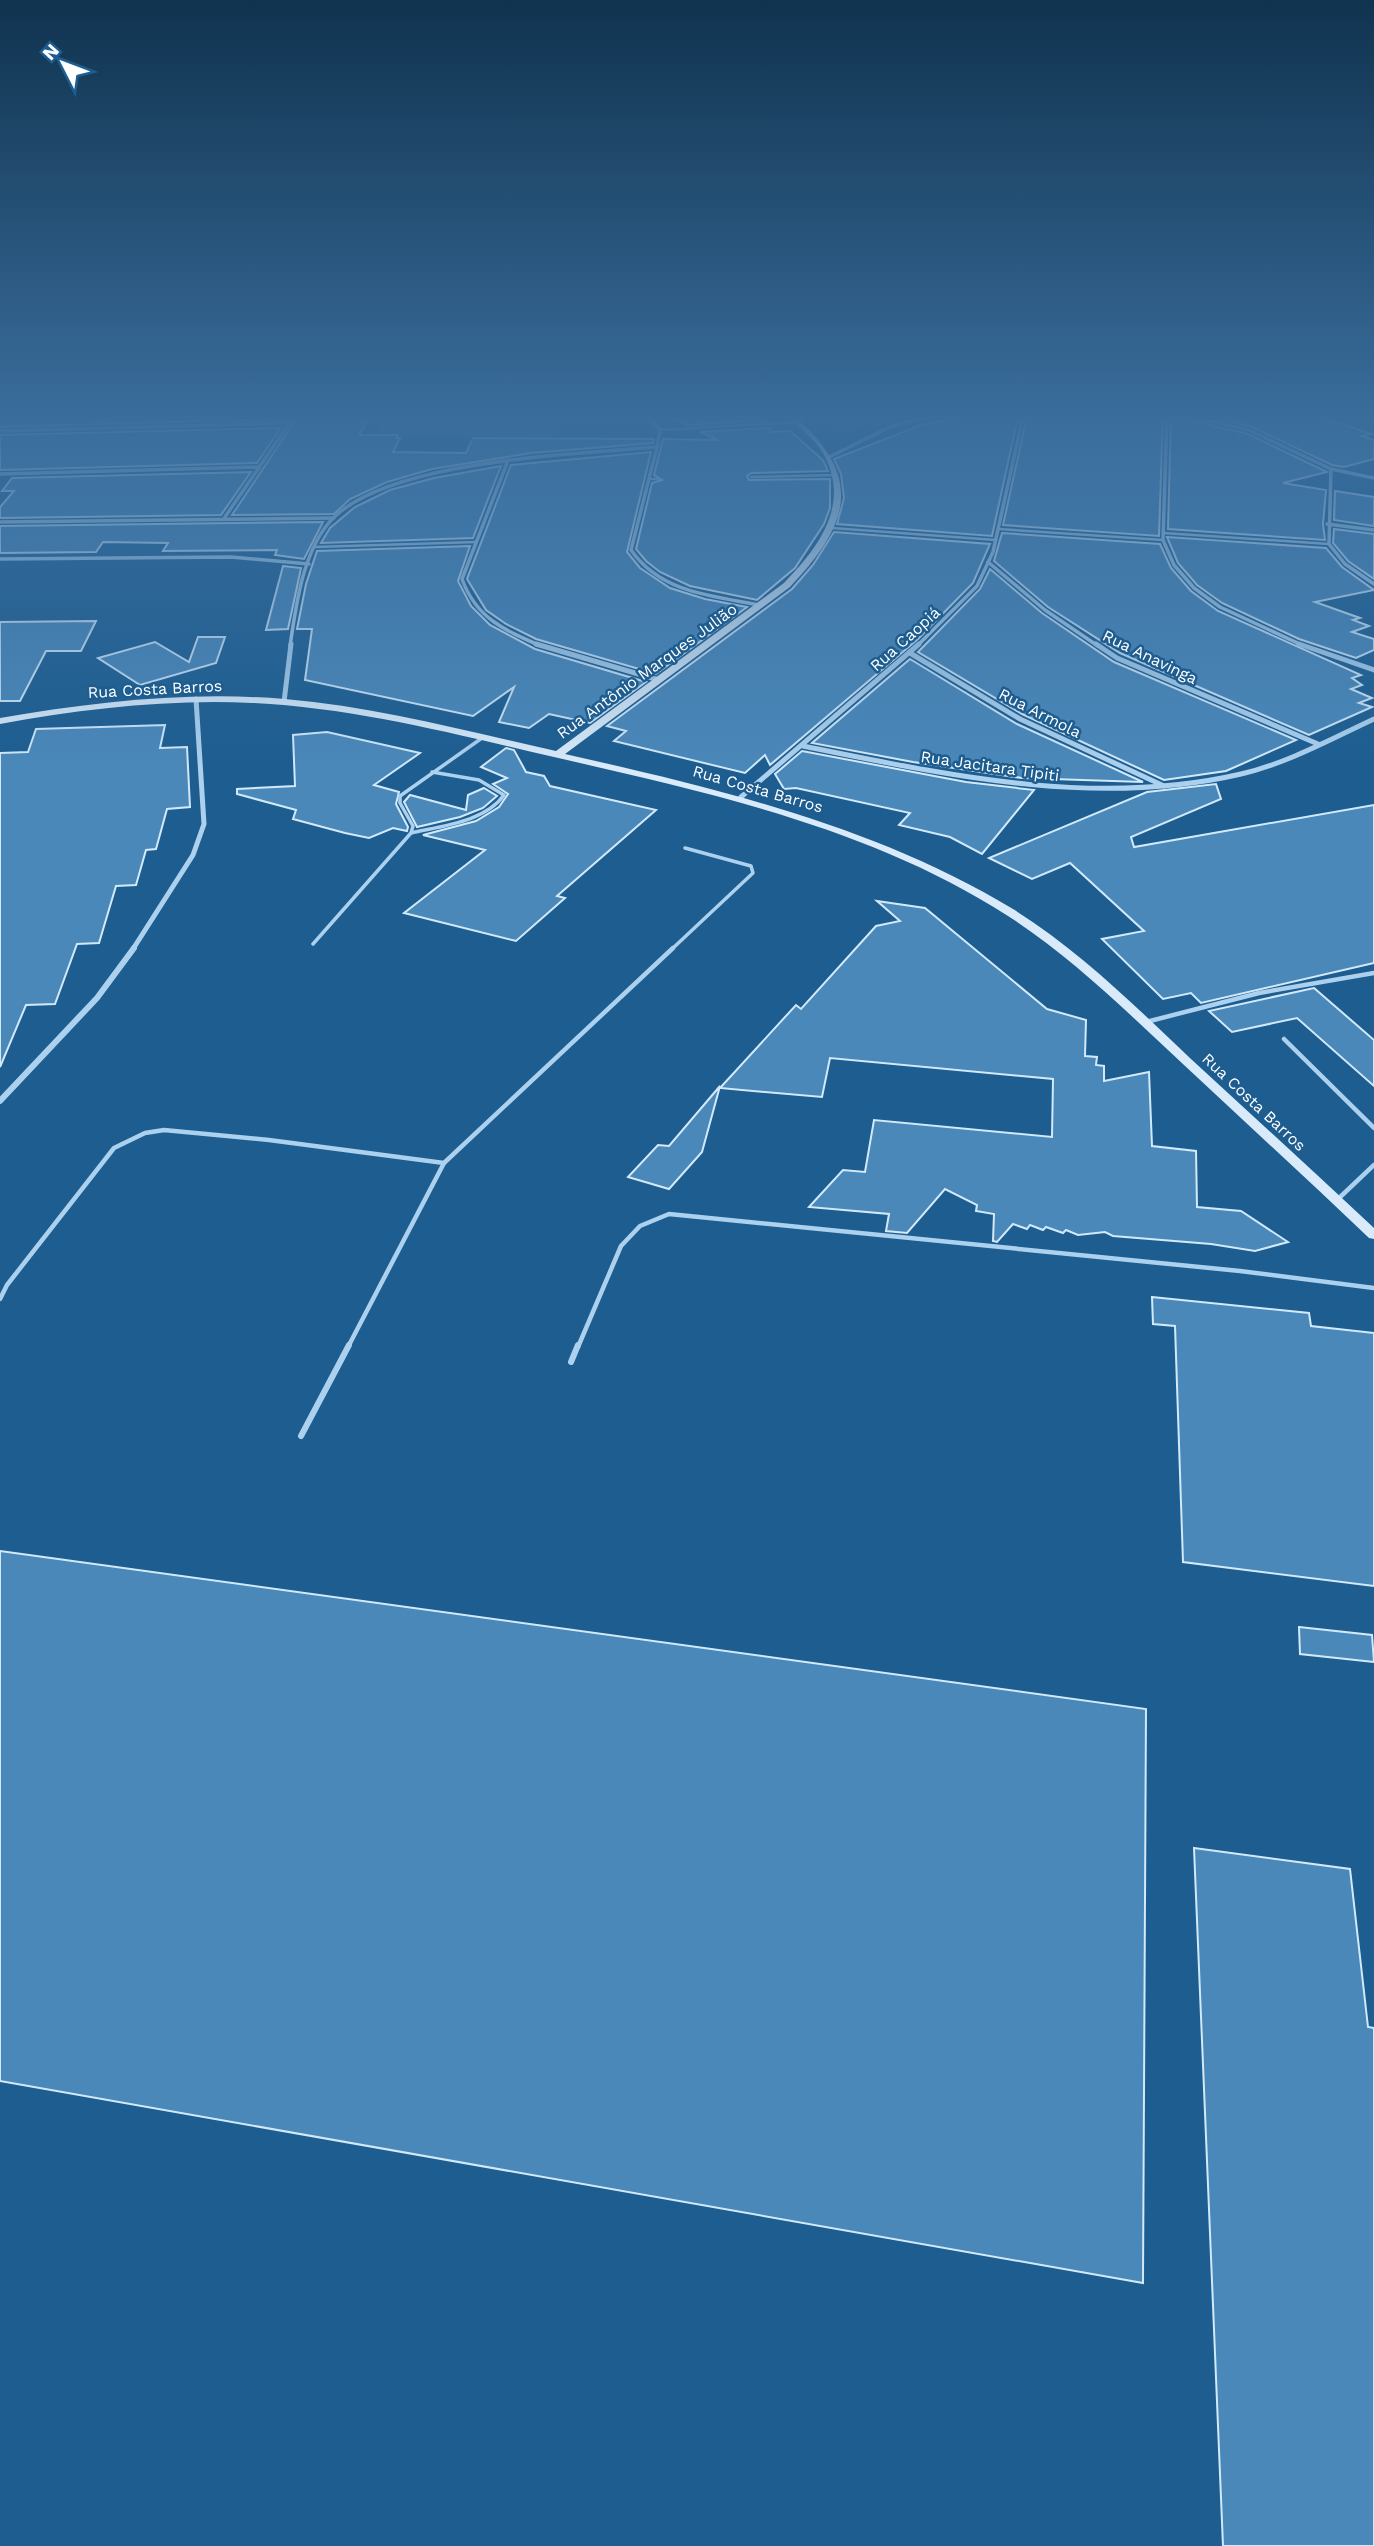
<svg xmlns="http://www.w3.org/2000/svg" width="1374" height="2546" viewBox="0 0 1374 2546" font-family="'Work Sans',sans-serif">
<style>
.green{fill:#3077ae}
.building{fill:#4a88b9;stroke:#d2e9fa;stroke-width:2}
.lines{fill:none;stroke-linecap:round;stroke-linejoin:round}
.lane-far3{stroke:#acd1ee;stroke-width:2.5}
.lane-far2{stroke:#acd1ee;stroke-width:3.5}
.lane-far1{stroke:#acd1ee;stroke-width:4.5}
.lane{stroke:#acd1ee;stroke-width:6}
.street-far2{stroke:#acd1ee;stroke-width:3.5}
.street-far1{stroke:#acd1ee;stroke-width:5}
.street{stroke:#acd1ee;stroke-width:6}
.secondary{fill:#d9ebfa;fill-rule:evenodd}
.labels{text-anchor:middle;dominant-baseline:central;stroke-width:5;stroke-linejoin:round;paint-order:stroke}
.far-street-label{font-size:16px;fill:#fff;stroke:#1d5d90}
</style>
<rect width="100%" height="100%" fill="#1d5d90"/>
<g class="green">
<path d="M390,412H566L557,437L376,434Z"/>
<path d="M817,412H897L841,434Z"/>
</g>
<g class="building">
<path d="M0,412L123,413L291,412L287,419L0,427Z"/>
<path d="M301,412L372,414L359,435H398L397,438H400L393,452L466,453L473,438L654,439L653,443L531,453L432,469L387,482L350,499L334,514L232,515Z"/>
<path d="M661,412H769V420L686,425Z"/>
<path d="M983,412H1019L992,536L837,524L844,498L841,474L834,459L921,425Z"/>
<path d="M1028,412H1163L1159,536L1003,525Z"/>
<path d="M1193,412H1305L1372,434L1362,436L1374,440V459L1344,467L1332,465L1250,426Z"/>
<path d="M1171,416L1248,434L1327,472L1283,483L1326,490L1323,524L1325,540L1168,529Z"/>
<path d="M281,428L257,463L0,470V435Z"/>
<path d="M770,428V432L790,431L823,460L828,471L751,473L747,476L749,480L830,479V508L824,524L795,568L757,600L690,586L660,572L646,561L636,549L652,483L662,480L654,475L663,439L718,440L700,432Z"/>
<path d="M651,452L627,552L640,568L670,588L705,599L747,607L656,674L536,639L506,624L486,610L467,579L511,465Z"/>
<path d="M501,466L473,538L321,543L330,528L355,507L390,490L434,478Z"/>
<path d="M251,472L221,515L0,518V507L14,491H2L12,478Z"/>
<path d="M1335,491L1374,497V526L1334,520Z"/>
<path d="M323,522L304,559L275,555L277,550L163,551L168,543L103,542L96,552L0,553V526Z"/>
<path d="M1334,529L1374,534V579L1348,561L1333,543Z"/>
<path d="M834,532L990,544L973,583L918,639L770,765L765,755L745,773L614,741L626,731L607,726L792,589L813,565Z"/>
<path d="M1002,533L1160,544L1171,568L1191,591L1218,611L1361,675L1352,678L1362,685L1351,689L1372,698L1359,703L1372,707L1309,735L1120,653L1048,607L994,561Z"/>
<path d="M1167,537L1326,548L1342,567L1374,590L1315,602L1360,618L1353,620L1369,626L1352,632L1374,639V650L1356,658L1299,639L1222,603L1197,585L1178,563Z"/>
<path d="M470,546L458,581L471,606L490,625L535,649L646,682L590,723L549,714L529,728L499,722L514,687L473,716L305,680L312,629H297L306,584L317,551Z"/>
<path d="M283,566L301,568L288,629L266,630Z"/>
<path d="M990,569L1042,613L1114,662L1296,740L1226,771L1164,780L1022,714L918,652L980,589Z"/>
<path d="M96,621L81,651H46L20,701H0V622Z"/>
<path d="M198,637H225L216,663L140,685L98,658L155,642L189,662Z"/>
<path d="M910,659L1017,724L1143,782L1022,778L913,762L812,743Z"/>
<path d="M165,725L160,748L187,747L190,807L167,809L156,849L146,850L136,885L116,886L99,943L77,944L55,1004L26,1005L0,1067V753L28,752L36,729Z"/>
<path d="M327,732L420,753L374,785L399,792L396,804L408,827L407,831L393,828L369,838L345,833L293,819L296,810L237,794V789L295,786L293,735Z"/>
<path d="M506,748L514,750L526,772L544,776L550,786L656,810L557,896L565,898L516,941L404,913L485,850L423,835L476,821L499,807L508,794L493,784L507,778L481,767Z"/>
<path d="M802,751L966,782L1034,790L982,854L950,837L899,825L910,813L796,788L784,789L775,774Z"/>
<path d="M1216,784L1221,799L1131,837L1134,847L1374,805V963L1201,1003L1191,993L1163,999L1102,939L1144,931L1070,863L1032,879L989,858L1147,792Z"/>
<path d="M484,788L497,796L483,808L460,817L417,827L404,802L410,795L466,810L468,795Z"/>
<path d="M877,901L925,908L1047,1009L1086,1020L1085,1056L1097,1057L1096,1065L1104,1066V1081L1149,1072L1152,1146L1196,1151L1197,1207L1241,1211L1288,1242L1255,1251L1211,1244L1113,1236L1105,1232L1078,1235L1066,1230L1063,1233L1046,1227L1043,1230L1030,1225L1027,1229L1013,1224L997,1242L993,1241L994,1214L976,1211L977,1205L945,1189L907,1233L886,1231L889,1214L809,1207L843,1170L865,1172L874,1120L1052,1137L1053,1079L830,1058L822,1097L720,1088L796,1005L801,1009L876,926L900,921Z"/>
<path d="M1314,988L1374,1040V1086L1297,1018L1232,1032L1209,1011Z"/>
<path d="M720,1086L702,1152L669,1189L628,1177L658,1145L669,1146Z"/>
<path d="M1152,1297L1309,1313L1311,1326L1374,1333V1586L1183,1562L1175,1326L1153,1324Z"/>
<path d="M0,1551L1146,1709L1143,2283L0,2081Z"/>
<path d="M1299,1627L1372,1635L1374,1662L1300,1654Z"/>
<path d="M1194,1848L1350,1869L1368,2027L1374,2028V2546H1223Z"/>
</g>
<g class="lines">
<g class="lane-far3">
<path d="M660,430L800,422"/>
<path d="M751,477L837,475"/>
<path d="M649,479H658"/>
<path d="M832,528L996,540"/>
<path d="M999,529L1163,540"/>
<path d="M1164,533L1329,544"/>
<path d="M314,547L476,542"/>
</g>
<g class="lane-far2">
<path d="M411,833C441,826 485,822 504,795L479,780L432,772"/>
<path d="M313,944L411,833L413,826L400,803V796L482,738"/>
<path d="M672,949L753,873L751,866L685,848"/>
</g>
<g class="lane-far1">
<path d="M1146,1022L1259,993L1374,973"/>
<path d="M1284,1039L1374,1128"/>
<path d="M1337,1200L1374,1165"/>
<path d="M0,1299L7,1285L114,1148L145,1133L164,1130L269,1140L444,1163"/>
<path d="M348,1347L444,1163L673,948"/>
<path d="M578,1347L621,1246L640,1226L669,1214L1240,1271L1374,1288"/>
</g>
<g class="lane">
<path d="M571,1362L578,1345"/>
<path d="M301,1436L349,1345"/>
</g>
<g class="street-far2">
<path d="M1167,412L1163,540L1174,565L1194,588L1220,607L1304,646"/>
<path d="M1172,412L1249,430L1331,469L1374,478"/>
<path d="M1355,412L1374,418"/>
<path d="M0,431L290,423"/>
<path d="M657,447L631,550C661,593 712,596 760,605"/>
<path d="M829,457L892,426L944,412"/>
<path d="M507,463L462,579C476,618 504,630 541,646"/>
<path d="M1331,469L1329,544L1345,564L1374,584"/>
<path d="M0,474L259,467"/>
<path d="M225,517L297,412"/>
<path d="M0,522L334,518"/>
<path d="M1327,524L1374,530"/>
<path d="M0,559L231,557L309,564"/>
<path d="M988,562L1045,610L1098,646"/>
<path d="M290,646C296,606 302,557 327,525C377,460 578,454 657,447L660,430L643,412"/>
<path d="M917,646L977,586L993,552L1024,412"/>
</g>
<g class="street-far1">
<path d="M536,644L659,680"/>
<path d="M1096,644L1117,658L1318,744"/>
<path d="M1299,644L1374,670"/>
<path d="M910,653L1020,719L1164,786"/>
<path d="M284,702L291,644"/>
<path d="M803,746C947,775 1095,808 1241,774C1288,763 1331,739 1374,719"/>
<path d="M741,797L919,644"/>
<path d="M133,949L193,855L204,824L196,699"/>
</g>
<path class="street" d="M0,1101L97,998L134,948"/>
<path class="secondary" d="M783,412H790C864,475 852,522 790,587L565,754C720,789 875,826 1013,909C1079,950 1135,1006 1191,1059C1252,1115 1313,1171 1374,1228V1239L1369,1238C1308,1180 1246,1123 1184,1065C1128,1013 1073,958 1008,916C872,828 710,793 554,757C454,734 355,708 252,703C168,699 83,709 0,724V718C94,702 189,691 285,699C377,707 466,731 556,751L784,583C818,548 851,505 824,455C814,437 797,426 783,412Z"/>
</g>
<linearGradient id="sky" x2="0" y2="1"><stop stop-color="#10334f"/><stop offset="0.54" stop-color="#3a6d9c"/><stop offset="1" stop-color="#3a6d9c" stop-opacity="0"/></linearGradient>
<rect width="1374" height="769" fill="url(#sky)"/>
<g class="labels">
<g class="far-street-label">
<text transform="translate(905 639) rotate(-42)">Rua Caopiá</text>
<text transform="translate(1150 657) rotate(26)">Rua Anavinga</text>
<text transform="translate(647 671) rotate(-36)">Rua Antônio Marques Julião</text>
<text transform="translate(155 689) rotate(-3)">Rua Costa Barros</text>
<text transform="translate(1040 713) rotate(27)">Rua Armola</text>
<text transform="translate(990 766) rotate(8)">Rua Jacitara Tipiti</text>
<text transform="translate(758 789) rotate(16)">Rua Costa Barros</text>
<text transform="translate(1254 1102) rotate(43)">Rua Costa Barros</text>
</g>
</g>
<g transform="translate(63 63) rotate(312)" stroke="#1d5d90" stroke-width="5" paint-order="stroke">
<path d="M0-5L12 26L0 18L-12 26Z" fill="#ffffff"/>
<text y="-10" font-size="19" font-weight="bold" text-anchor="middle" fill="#ffffff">N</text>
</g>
</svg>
